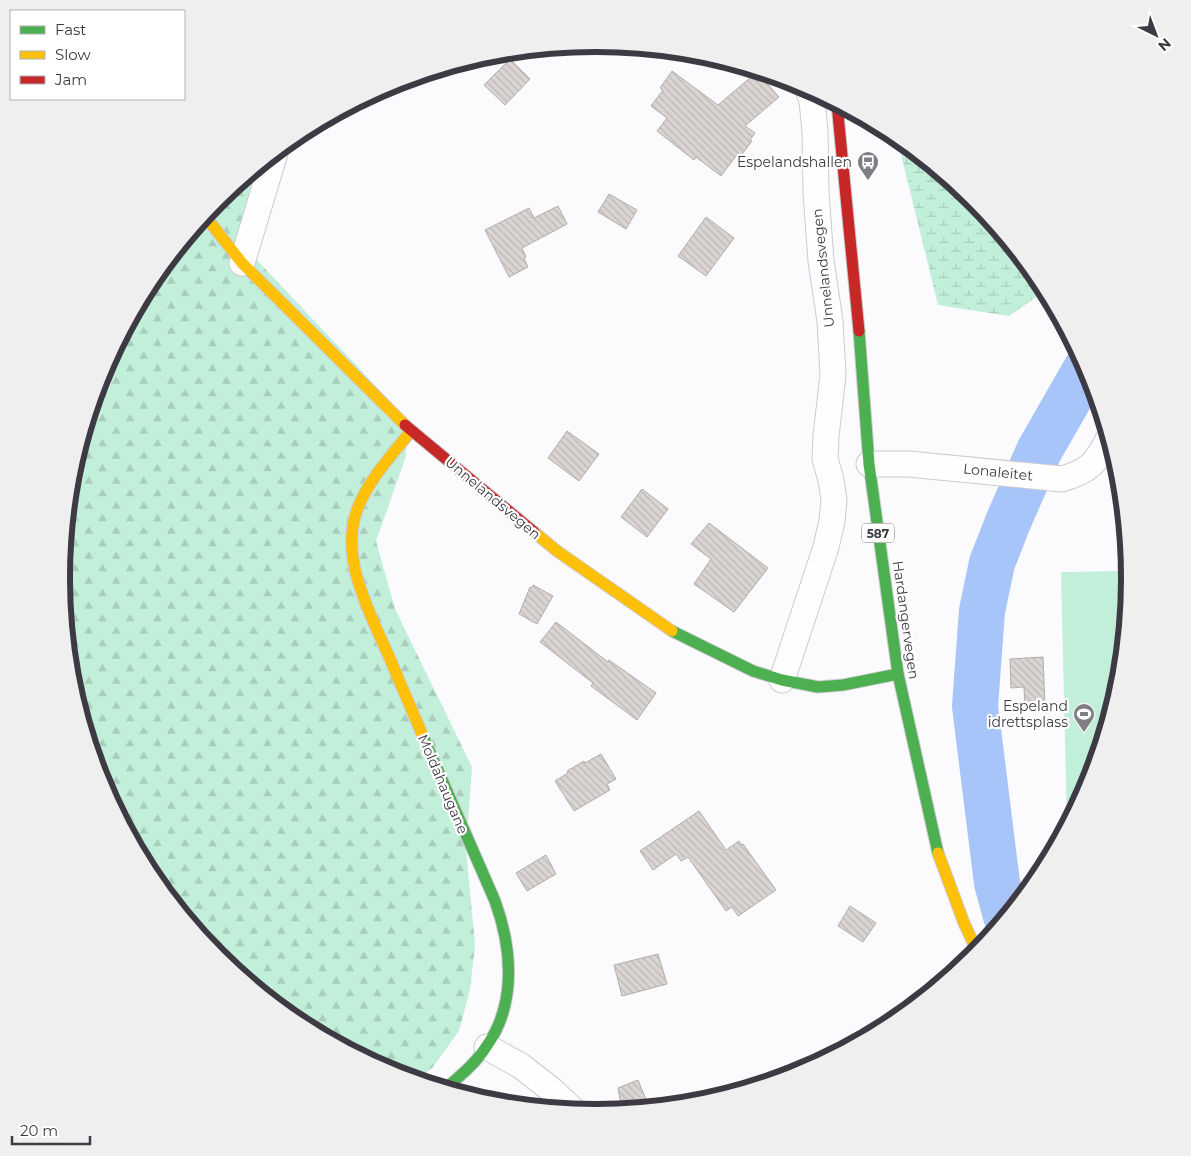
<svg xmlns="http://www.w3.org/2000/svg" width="1191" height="1156" viewBox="0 0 1191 1156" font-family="Montserrat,sans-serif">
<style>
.green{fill:#c2efd9}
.forest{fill:url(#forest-firs)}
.wetland{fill:url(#wetland-marsh)}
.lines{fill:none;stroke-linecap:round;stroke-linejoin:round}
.river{stroke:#a7c5f8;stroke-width:46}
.building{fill:url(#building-back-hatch);stroke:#b1adac}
.street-casing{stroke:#cdcad0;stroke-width:27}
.fast-casing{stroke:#cdcad0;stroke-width:13}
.slow-casing{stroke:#cdcad0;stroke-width:13}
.jam-casing{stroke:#cdcad0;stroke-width:13}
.street{stroke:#fefeff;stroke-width:25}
.fast{stroke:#4caf50;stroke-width:11}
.slow{stroke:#ffc107;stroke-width:11}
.jam{stroke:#c62828;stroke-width:11}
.labels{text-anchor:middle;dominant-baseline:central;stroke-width:4.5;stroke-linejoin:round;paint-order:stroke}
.shield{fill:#fff;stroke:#78757b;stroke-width:1}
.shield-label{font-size:12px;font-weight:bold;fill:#3e3a43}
.poi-label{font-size:14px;fill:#3e3a43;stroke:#fff;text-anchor:end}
.street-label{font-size:14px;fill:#3e3a43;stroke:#fff}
.rim{fill:none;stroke:#3e3a43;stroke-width:6}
</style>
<defs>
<pattern id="forest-firs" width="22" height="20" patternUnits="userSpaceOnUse" patternTransform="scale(1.25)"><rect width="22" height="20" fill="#c2efd9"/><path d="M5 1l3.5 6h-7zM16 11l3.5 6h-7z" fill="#a8cebb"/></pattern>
<pattern id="wetland-marsh" width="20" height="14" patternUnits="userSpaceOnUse" patternTransform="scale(1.25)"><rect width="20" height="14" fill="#c2efd9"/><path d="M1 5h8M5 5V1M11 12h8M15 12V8" fill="none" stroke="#a8cebb"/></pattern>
<pattern id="building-back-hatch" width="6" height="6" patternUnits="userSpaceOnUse" patternTransform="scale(1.25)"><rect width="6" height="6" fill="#dad5d3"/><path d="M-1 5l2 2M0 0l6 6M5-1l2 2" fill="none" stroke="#bcb8b6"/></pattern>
</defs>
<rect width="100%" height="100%" fill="#fbfafd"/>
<path class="green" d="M1129,571L1130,578L1119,683L1089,783L1067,825L1061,572Z"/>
<path class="forest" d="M271,157L239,241L406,418V456L376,541L395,609L472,767L466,849L475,945L470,990L459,1031L433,1067L417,1080L391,1071L298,1022L218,956L151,875L102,782L71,682L61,578L72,474L102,373L151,281L218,200Z"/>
<path class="wetland" d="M897,138L973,200L1040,281L1045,291L1009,316L938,305Z"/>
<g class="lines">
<path class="river" d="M1006,916L997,883L975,706L982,611L992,563L1008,522L1039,451L1086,369"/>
</g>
<g class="building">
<path d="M510,59L530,79L505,105L484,85Z"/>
<path d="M672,71L718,105L757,72L779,97L745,126L755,133L750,140L752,141L739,158L736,156L721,176L696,157L694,160L657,131L667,118L651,106L663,90L660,88Z"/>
<path d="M609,194L637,210L626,229L598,212Z"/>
<path d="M558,206L567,224L522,248L526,257L524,258L528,267L509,277L485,230L529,208L534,218Z"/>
<path d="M706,217L734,238L706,276L678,256Z"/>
<path d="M567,431L599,454L579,481L548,458Z"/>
<path d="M642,489L668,509L647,537L621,517Z"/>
<path d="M709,523L768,568L734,612L694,584L711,559L691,544Z"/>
<path d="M533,585L553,596L537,624L519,614L530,587L532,588Z"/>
<path d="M556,622L608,662L609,660L656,693L637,720L591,686L593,683L540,642Z"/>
<path d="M1043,657L1045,707L1025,708L1024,687L1011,688L1010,659Z"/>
<path d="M601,754L616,779L607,784L610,790L574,811L555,781L568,773L567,771L584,761L585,763Z"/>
<path d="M699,811L726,850L739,841L742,845L743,844L776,890L738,916L732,907L726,911L688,857L681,861L676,854L653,870L640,851Z"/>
<path d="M546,855L556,874L527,891L516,873Z"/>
<path d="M850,906L876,923L863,942L838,926Z"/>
<path d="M658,954L667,984L622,996L614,965Z"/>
<path d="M638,1080L649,1107L622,1110L618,1088Z"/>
</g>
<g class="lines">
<g class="street-casing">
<g id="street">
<path d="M242,263L275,153"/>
<path d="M869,464H909L1062,479C1090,471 1096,463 1109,438"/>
<path d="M782,680L826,547L832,521L834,500L831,480L825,459L826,436L833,375L830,321L821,261L816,193L815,131L812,101L808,89"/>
<path d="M487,1047L521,1066L553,1091L573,1110"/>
</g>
</g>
<g class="fast-casing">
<g id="fast">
<path d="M859,331L869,464L898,674L938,853"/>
<path d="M672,631L753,671L782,680L818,687L843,685L898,674"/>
<path d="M423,736L495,901C512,948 517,1004 486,1047C476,1063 460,1076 446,1088"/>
</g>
</g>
<g class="slow-casing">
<g id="slow">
<path d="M205,216L242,263L405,425"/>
<path d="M411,431C392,455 368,480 357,510C339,559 371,615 390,659C401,685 412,711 423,736"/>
<path d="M534,532L557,551L672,631"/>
<path d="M938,853L964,923L977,951"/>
</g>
</g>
<g class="jam-casing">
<g id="jam">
<path d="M837,104L859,331"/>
<path d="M405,425L534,532"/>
</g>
</g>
<use href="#street" class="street"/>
<use href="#fast" class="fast"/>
<use href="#slow" class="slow"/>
<use href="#jam" class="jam"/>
</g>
<defs>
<g id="bus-pin" transform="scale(1.125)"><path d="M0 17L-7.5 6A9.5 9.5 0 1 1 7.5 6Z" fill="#807d84" stroke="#fff"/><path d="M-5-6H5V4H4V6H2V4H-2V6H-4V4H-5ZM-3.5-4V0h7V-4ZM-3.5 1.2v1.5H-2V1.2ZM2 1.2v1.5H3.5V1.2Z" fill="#fff"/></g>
<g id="stadium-pin" transform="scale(1.125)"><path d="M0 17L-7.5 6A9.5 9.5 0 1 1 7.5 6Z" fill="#807d84" stroke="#fff"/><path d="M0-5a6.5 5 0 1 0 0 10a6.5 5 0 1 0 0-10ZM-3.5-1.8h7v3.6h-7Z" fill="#fff"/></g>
</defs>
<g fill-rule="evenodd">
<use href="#bus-pin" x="868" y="162"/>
<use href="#stadium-pin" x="1084" y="714"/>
</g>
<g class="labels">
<rect class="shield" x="862" y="523.5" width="32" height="19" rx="4"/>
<g class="shield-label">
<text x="878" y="533">587</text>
</g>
<g class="poi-label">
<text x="852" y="162">Espelandshallen</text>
<text x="1068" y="706">Espeland<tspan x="1068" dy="16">idrettsplass</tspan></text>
</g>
<g class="street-label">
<text transform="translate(823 268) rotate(-96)">Unnelandsvegen</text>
<text transform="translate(998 472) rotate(6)">Lonaleitet</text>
<text transform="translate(493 498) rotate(40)">Unnelandsvegen</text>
<text transform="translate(906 620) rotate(82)">Hardangervegen</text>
<text transform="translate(443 784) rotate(67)">Moldahaugane</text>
</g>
</g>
<path d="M0 0H1191V1156H0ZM595 52H596A525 525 0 0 1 1121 577V579A525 525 0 0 1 596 1104H595A525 525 0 0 1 70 579V577A525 525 0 0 1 595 52Z" fill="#f0eff0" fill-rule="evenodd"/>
<path class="rim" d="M595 52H596A525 525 0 0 1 1121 577V579A525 525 0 0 1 596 1104H595A525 525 0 0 1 70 579V577A525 525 0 0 1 595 52Z"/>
<rect x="10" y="10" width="175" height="90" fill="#ffffff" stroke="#b2b0b4"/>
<rect x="20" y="26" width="25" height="8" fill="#4caf50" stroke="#b2b0b4"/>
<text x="55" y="35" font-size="15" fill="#3e3a43">Fast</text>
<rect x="20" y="51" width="25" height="8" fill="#ffc107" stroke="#b2b0b4"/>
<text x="55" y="60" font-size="15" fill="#3e3a43">Slow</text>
<rect x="20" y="76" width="25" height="8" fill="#c62828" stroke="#b2b0b4"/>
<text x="55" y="85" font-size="15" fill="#3e3a43">Jam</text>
<g transform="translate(1156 35) rotate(138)" stroke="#ffffff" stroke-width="4" paint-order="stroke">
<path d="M0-4L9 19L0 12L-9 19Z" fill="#3e3a43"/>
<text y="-8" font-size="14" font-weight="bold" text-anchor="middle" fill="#3e3a43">N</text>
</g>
<path d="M12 1136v8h78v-8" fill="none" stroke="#3e3a43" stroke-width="2.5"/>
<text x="20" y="1136" font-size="15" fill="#3e3a43" stroke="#ffffff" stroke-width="4" paint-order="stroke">20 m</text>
</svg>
